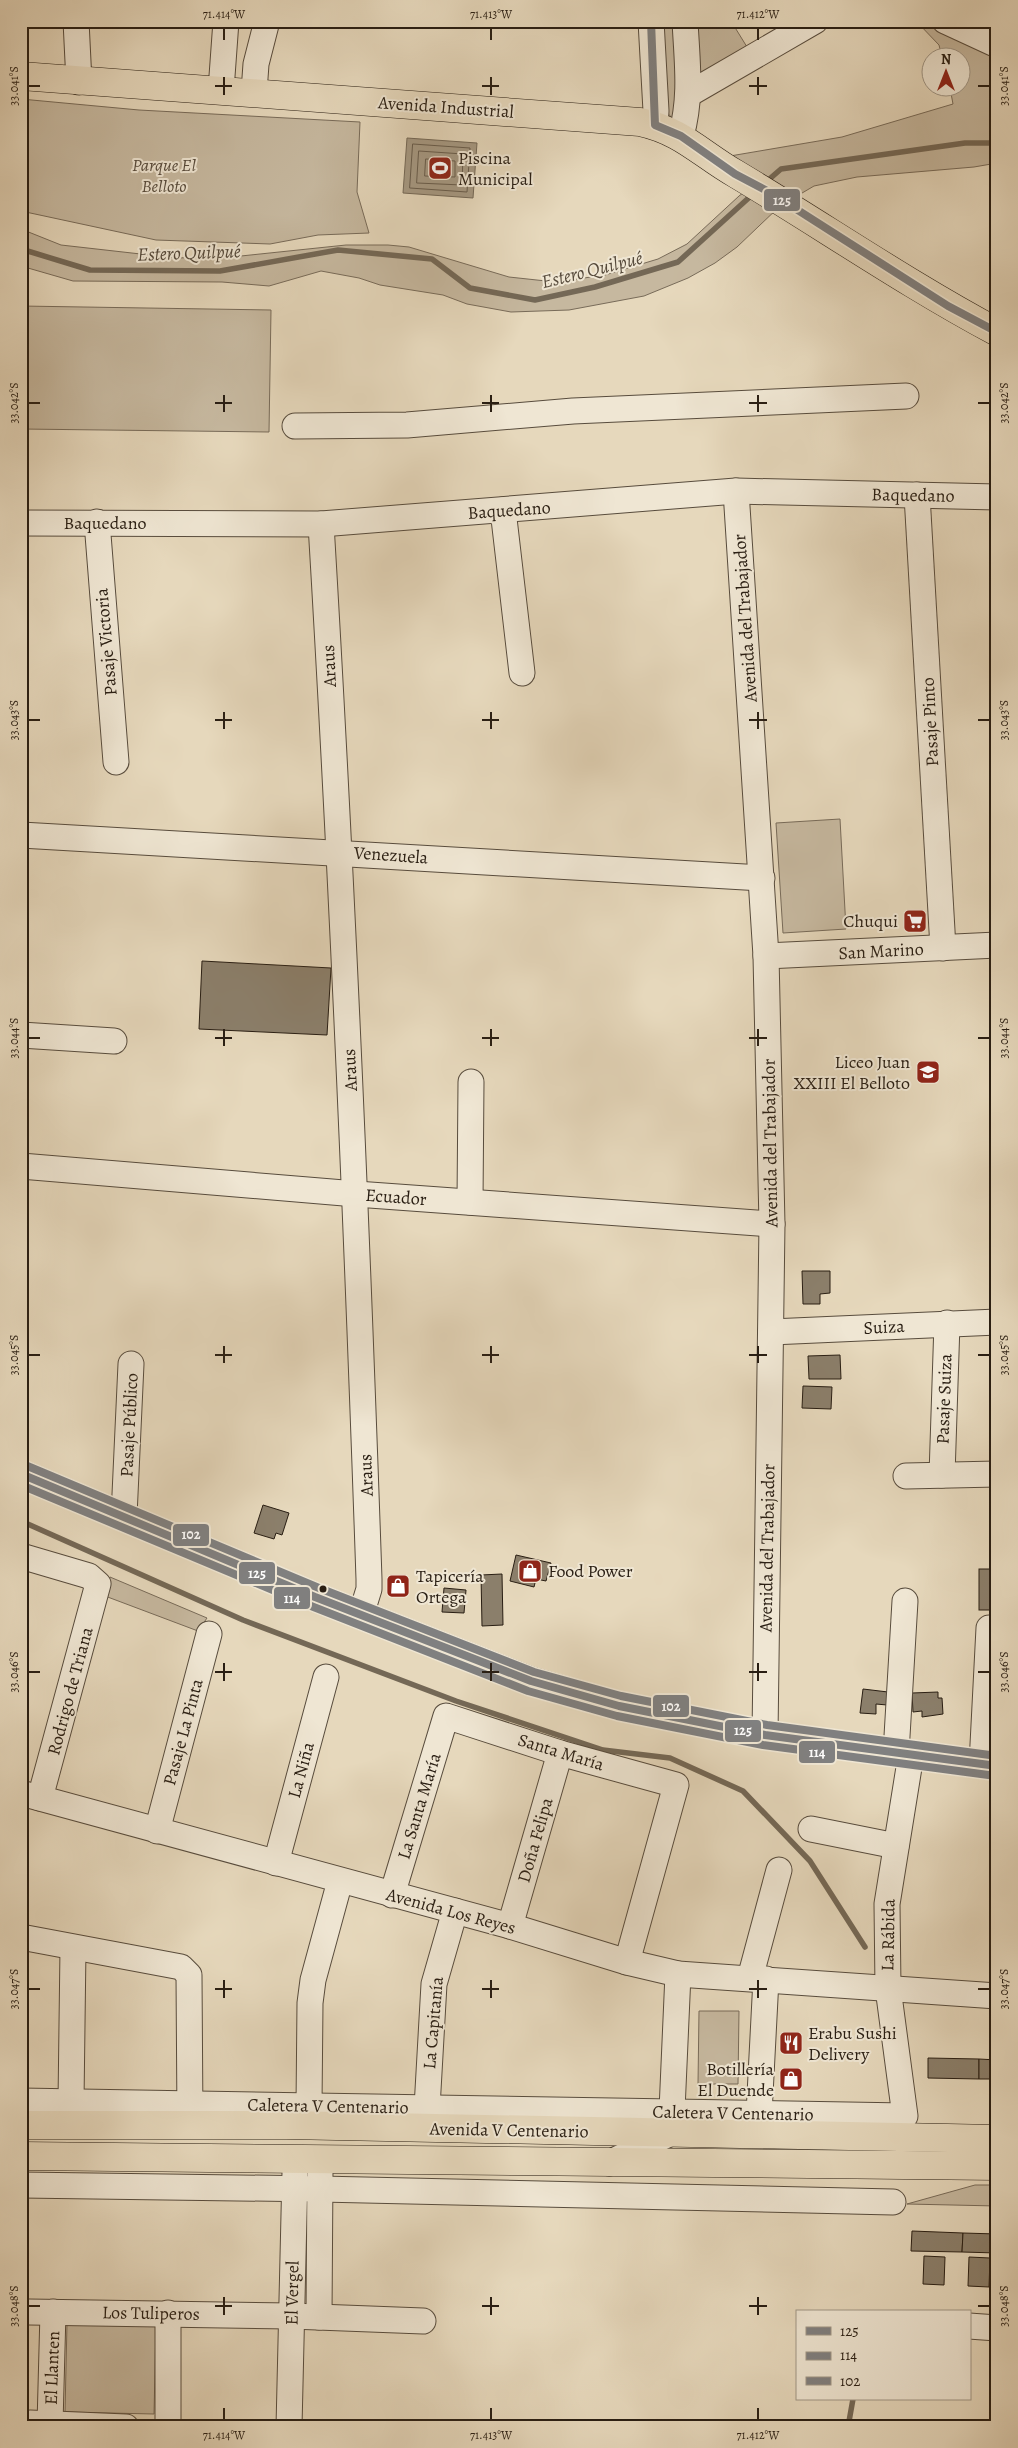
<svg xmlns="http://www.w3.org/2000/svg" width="1018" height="2448" viewBox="0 0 1018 2448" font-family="Alegreya,serif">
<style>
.green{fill:#c6b89f;stroke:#786b59}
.water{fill:#a69983;stroke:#746856}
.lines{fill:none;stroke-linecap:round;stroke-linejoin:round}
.shore{stroke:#685c4b;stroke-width:1}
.stream{stroke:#746856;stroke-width:5.5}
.building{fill:#8b7f6b;stroke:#291e13}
.minor-casing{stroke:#584c3d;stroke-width:27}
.major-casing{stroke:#291e13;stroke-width:29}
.minor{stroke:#efe6d3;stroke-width:25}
.major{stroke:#e6d8bc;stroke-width:28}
.bus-1-casing{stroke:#efe6d3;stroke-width:11}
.bus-2-casing{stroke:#efe6d3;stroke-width:11}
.bus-3-casing{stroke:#efe6d3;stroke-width:11}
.bus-1{stroke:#808080;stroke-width:8}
.bus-2{stroke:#808080;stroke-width:8}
.bus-3{stroke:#808080;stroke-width:8}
.ticks{fill:none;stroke:#291e13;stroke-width:2}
.bus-dot{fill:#291e13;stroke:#efe6d3;stroke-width:2}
.labels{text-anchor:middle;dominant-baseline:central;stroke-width:4;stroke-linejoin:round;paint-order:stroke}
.street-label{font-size:18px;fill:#291e13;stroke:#efe6d3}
.poi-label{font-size:18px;fill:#291e13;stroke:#efe6d3;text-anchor:start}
.park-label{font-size:18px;font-style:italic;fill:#584c3d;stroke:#efe6d3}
.water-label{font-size:19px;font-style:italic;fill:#55493a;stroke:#efe6d3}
.line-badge{stroke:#efe6d3;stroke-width:2}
.badge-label{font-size:14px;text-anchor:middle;font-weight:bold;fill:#fff}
.neatline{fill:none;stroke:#291e13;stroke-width:2}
.ticks-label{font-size:12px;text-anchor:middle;fill:#291e13}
</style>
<rect width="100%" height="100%" fill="#e6d8bc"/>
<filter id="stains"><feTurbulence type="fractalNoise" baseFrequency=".004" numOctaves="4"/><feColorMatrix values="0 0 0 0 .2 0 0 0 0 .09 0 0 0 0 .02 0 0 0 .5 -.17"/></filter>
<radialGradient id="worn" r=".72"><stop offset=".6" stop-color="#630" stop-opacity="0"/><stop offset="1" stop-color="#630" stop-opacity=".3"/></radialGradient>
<g class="green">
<path d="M657,21H676L681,108L673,119L663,108Z"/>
<path d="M695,21H731L747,47L698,76Z"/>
<path d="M917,22L936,23L997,57V163L974,167L857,177L814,186L780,206L737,247L715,263L688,278L644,296L569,310L511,312L467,304L443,295L380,285L359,278L321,271L269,286L222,282L73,281L21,266V229L61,245L176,258L241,256L346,245H388L409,247L509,277L546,281L577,279L605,275L658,259L687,244L739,196L765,176L730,156L842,137L953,104L950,88H960V58L942,57L939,45Z"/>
<path d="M21,99L139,110L360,122L357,192L369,233L318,235L270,244L156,240L21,211Z"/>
<path d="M21,306L271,310L269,432L21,429Z"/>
<path d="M840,819L846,929L783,933L776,823Z"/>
<path d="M110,1577L207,1618L198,1631L105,1596Z"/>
<path d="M699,2011H739L738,2084H698Z"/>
<path d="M975,2185H997V2206L907,2204Z"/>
<path d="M67,2323L156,2325L154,2414L65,2412Z"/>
</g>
<path class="water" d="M407,138L477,143L473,198L403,193Z"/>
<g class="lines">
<g class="shore">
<path d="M413,144L470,148L467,192L410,188Z"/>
<path d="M419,151L463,154L462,185L417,183Z"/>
<path d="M426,159L455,161V177L425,176Z"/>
</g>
<g class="stream">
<path d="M766,182L781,169L965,143H997"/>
<path d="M21,249L90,270L220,271L338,250L432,259L470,288L535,300L595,287L678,262L753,194"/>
<path d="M21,1521L243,1620L456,1701L603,1750L670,1758L743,1791L810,1861L865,1947"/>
<path d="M848,2427L853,2399"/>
</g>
</g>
<g class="building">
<path d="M202,961L331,968L327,1035L199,1029Z"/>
<path d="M802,1271H830V1293L820,1294V1304H803Z"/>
<path d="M840,1355L841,1379H809L808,1356Z"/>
<path d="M803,1386L832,1387L831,1409L802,1408Z"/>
<path d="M263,1505L289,1513L282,1535L276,1533L274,1539L254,1533Z"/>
<path d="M516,1555L551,1563L546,1581L536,1579L534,1587L510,1581Z"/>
<rect x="979" y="1569" width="18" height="41"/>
<path d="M502,1574L503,1625L482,1626L481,1575Z"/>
<path d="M444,1588L466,1590L464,1613L442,1612Z"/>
<path d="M863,1689L888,1692L887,1705L876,1704V1714L860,1713Z"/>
<path d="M938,1692V1698H942L943,1714L922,1717V1711L913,1712L912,1693Z"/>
<path d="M928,2058L979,2059V2079L928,2078Z"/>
<path d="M979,2059L997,2060V2079H979Z"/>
<path d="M912,2231L963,2233L962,2252L911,2251Z"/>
<path d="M963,2233L997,2234V2253L962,2252Z"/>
<path d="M924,2256L945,2257L944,2285L923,2284Z"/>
<path d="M969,2257L990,2258L989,2287L968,2286Z"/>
</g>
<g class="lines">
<g class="minor-casing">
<g id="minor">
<path d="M76,21L79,82"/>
<path d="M651,21L656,111L655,125"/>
<path d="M945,21L997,45"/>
<path d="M221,90L226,21"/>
<path d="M254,92L256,64L267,21"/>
<path d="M689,94L815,21"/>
<path d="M681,136C692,96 687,62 685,21"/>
<path d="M295,426L407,425L573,411L906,396"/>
<path d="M736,491L766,956L772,1224L765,1735"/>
<path d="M917,495L943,948"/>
<path d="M503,510L522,673"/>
<path d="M97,522L116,762"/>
<path d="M21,523L321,524L736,491L997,497"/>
<path d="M321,524C342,875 357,1227 369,1579V1589L361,1615"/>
<path d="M21,835L762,878"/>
<path d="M766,956L997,945"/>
<path d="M21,1035L114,1041"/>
<path d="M21,1166L356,1194L772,1224"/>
<path d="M470,1202L471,1082"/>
<path d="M771,1332L997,1322"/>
<path d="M942,1475L947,1323"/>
<path d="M906,1476L997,1474"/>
<path d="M124,1516L131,1364"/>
<path d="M21,1556L89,1576L98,1584L40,1798"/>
<path d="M896,1753L905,1601"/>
<path d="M982,1764L989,1628"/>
<path d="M21,1793L510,1926L627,1962L678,1974L997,1996"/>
<path d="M811,1829L896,1846"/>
<path d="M157,1831L209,1634"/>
<path d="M276,1863L326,1677"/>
<path d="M392,1895L446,1716L560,1753L676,1785L627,1962"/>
<path d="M510,1926L560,1753"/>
<path d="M21,1937L181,1967L189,1975L190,2121"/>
<path d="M750,1978L779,1870"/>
<path d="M21,2101L905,2116L888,1988L887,1904L911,1755"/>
<path d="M71,2102L73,1948"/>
<path d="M309,2106L310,2003L313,1980L340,1881"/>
<path d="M427,2108L434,1984L455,1911"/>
<path d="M759,2114L766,1979"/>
<path d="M609,2163L671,2133L678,1974"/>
<path d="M21,2185L320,2189L893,2202"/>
<path d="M29,2312L291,2316L423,2321"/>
<path d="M319,2317L320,2172"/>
<path d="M969,2326L997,2328"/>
<path d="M30,2423L126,2427"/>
<path d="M50,2424L53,2312"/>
<path d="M168,2427V2313"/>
<path d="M289,2427L295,2172"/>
</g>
</g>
<g class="major-casing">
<g id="major">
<path d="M21,76L640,122C682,131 701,154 736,174C823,226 907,284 997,332"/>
<path d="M21,1474L315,1597L531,1681L619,1706L765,1735L997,1766"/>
<path d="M21,2125H286L997,2139"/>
<path d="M21,2156L997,2166"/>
</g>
</g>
<use href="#minor" class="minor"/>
<use href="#major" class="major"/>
<g class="bus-1-casing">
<g id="bus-1">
<path d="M651,21L655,125L681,136L735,174L771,193L948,306L997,332"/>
<path d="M21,1474L315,1597L531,1681L619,1706L765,1735L997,1766"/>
</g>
</g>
<g class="bus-2-casing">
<path id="bus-2" d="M21,1485L311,1606L528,1691L617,1716L763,1745L996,1776"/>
</g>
<g class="bus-3-casing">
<path id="bus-3" d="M25,1465L319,1588L534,1672L621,1696L767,1725L997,1756"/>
</g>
<use href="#bus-1" class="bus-1"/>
<use href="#bus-2" class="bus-2"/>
<use href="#bus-3" class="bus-3"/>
</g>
<path class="ticks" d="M224,28V40M491,28V40M758,28V40M224,77V95M491,77V95M758,77V95M28,86H40M215,86H232M482,86H499M749,86H767M978,86H990M224,395V412M491,395V412M758,395V412M28,403H40M215,403H232M482,403H499M749,403H767M978,403H990M224,712V729M491,712V729M758,712V729M28,720H40M215,720H232M482,720H499M749,720H767M978,720H990M224,1029V1046M491,1029V1046M758,1029V1046M28,1038H40M215,1038H232M482,1038H499M749,1038H767M978,1038H990M224,1346V1363M491,1346V1363M758,1346V1363M28,1355H40M215,1355H232M482,1355H499M749,1355H767M978,1355H990M224,1663V1681M491,1663V1681M758,1663V1681M28,1672H40M215,1672H232M482,1672H499M749,1672H767M978,1672H990M224,1980V1998M491,1980V1998M758,1980V1998M28,1989H40M215,1989H232M482,1989H499M749,1989H767M978,1989H990M224,2297V2315M491,2297V2315M758,2297V2315M28,2306H40M215,2306H232M482,2306H499M749,2306H767M978,2306H990M224,2408V2420M491,2408V2420M758,2408V2420"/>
<defs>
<g id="stadium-square" transform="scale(1.25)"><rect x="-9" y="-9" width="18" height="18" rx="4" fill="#8f2418" stroke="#efe6d3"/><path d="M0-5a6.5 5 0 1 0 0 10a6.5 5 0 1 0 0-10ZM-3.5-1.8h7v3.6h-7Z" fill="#fff"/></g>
<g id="supermarket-square" transform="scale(1.25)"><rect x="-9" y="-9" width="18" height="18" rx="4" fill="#8f2418" stroke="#efe6d3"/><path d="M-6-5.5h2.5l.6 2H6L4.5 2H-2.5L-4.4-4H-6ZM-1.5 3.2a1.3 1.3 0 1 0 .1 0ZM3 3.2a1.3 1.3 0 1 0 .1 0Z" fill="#fff"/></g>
<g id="school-square" transform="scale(1.25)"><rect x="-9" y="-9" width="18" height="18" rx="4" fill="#8f2418" stroke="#efe6d3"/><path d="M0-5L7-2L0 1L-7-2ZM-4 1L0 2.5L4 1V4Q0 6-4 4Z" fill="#fff"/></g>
<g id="shop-square" transform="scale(1.25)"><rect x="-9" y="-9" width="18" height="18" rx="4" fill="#8f2418" stroke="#efe6d3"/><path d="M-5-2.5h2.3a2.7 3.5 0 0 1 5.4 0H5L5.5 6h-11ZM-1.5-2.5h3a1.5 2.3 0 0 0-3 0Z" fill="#fff"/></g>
<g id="restaurant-square" transform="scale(1.25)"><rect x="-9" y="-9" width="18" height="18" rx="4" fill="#8f2418" stroke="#efe6d3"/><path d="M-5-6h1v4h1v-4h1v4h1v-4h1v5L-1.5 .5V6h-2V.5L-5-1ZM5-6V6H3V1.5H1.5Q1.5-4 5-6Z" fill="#fff"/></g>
</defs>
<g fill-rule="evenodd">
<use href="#stadium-square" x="440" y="168"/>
<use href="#supermarket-square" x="915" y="921"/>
<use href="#school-square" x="928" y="1072"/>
<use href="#shop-square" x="530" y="1571"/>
<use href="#shop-square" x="398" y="1586"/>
<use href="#restaurant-square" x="791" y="2043"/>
<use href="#shop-square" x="791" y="2079"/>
</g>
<circle class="bus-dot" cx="323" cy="1589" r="4.5"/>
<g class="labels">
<g class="street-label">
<text transform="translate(446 107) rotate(4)">Avenida Industrial</text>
<text transform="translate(913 495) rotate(1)">Baquedano</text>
<text transform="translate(509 510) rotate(-4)">Baquedano</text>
<text x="105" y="523">Baquedano</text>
<text transform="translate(745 618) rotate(-94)">Avenida del Trabajador</text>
<text transform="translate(106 642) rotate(-95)">Pasaje Victoria</text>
<text transform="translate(329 666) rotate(-93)">Araus</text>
<text transform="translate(930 722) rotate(-93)">Pasaje Pinto</text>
<text transform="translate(391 855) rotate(4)">Venezuela</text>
<text transform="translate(881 951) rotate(-3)">San Marino</text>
<text transform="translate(350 1070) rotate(-93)">Araus</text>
<text transform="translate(770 1143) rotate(-91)">Avenida del Trabajador</text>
<text transform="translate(396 1197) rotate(4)">Ecuador</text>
<text transform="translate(884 1327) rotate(-3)">Suiza</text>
<text transform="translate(944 1399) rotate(-88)">Pasaje Suiza</text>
<text transform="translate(129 1425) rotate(-87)">Pasaje Público</text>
<text transform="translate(366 1475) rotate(-92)">Araus</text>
<text transform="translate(767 1548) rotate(-89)">Avenida del Trabajador</text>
<text transform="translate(70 1691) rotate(-75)">Rodrigo de Triana</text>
<text transform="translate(183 1732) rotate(-75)">Pasaje La Pinta</text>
<text transform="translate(561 1752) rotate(17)">Santa María</text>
<text transform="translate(301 1770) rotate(-75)">La Niña</text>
<text transform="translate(419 1806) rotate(-73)">La Santa María</text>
<text transform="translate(535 1840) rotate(-74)">Doña Felipa</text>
<text transform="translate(451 1911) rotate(15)">Avenida Los Reyes</text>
<text transform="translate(888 1935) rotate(-89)">La Rábida</text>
<text transform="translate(433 2023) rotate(-85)">La Capitanía</text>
<text transform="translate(328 2106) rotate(1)">Caletera V Centenario</text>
<text transform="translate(733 2113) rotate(1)">Caletera V Centenario</text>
<text transform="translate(509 2130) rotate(1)">Avenida V Centenario</text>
<text transform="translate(292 2293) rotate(-89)">El Vergel</text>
<text transform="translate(151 2313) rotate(1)">Los Tuliperos</text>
<text transform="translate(52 2368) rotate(-88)">El Llanten</text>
</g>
<g class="poi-label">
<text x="458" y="158">Piscina<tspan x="458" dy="21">Municipal</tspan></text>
<text x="898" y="921" text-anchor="end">Chuqui</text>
<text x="910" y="1062" text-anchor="end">Liceo Juan<tspan x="910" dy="21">XXIII El Belloto</tspan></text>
<text x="548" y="1571">Food Power</text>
<text x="416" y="1576">Tapicería<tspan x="416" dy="21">Ortega</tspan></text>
<text x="808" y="2033">Erabu Sushi<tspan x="808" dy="21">Delivery</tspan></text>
<text x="774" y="2069" text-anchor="end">Botillería<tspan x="774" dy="21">El Duende</tspan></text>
</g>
<g class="park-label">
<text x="164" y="165">Parque El<tspan x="164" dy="21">Belloto</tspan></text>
</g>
<g class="water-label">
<text transform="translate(189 253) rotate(-2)">Estero Quilpué</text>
<text transform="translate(592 270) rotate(-14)">Estero Quilpué</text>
</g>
</g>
<g class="line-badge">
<rect x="763" y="188" width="38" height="24" rx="5" fill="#808080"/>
<rect x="172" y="1523" width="38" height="24" rx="5" fill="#808080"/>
<rect x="238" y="1561" width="38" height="24" rx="5" fill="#808080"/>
<rect x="273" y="1586" width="38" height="24" rx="5" fill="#808080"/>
<rect x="652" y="1694" width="38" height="24" rx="5" fill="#808080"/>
<rect x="724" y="1719" width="38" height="24" rx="5" fill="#808080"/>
<rect x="798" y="1740" width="38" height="24" rx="5" fill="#808080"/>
</g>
<g class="badge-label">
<text x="782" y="205">125</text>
<text x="191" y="1539">102</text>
<text x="257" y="1578">125</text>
<text x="292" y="1603">114</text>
<text x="671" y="1711">102</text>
<text x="743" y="1735">125</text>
<text x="817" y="1757">114</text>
</g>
<rect width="1018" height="2448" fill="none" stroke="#e6d8bc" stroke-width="55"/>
<rect x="796" y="2310" width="175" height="90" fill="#efe6d3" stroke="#a09686"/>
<rect x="806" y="2327" width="25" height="8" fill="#808080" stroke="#a09686"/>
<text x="840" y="2336" font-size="15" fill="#291e13">125</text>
<rect x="806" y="2352" width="25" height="8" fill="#808080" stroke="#a09686"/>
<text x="840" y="2360" font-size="15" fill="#291e13">114</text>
<rect x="806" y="2377" width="25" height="8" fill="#808080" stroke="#a09686"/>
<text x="840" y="2386" font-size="15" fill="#291e13">102</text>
<g transform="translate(946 72)"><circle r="24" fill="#efe6d3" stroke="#a09686"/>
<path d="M0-4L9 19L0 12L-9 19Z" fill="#8f2418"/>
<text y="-8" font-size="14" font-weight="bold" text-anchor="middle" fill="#291e13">N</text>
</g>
<rect x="28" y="28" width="962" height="2392" class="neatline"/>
<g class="ticks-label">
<text x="224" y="18">71.414°W</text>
<text x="491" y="18">71.413°W</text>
<text x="758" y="18">71.412°W</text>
<text transform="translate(14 86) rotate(-90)" y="4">33.041°S</text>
<text transform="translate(1004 86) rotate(-90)" y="4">33.041°S</text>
<text transform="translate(14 403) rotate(-90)" y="4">33.042°S</text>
<text transform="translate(1004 403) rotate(-90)" y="4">33.042°S</text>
<text transform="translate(14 720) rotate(-90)" y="4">33.043°S</text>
<text transform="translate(1004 720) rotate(-90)" y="4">33.043°S</text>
<text transform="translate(14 1038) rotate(-90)" y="4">33.044°S</text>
<text transform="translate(1004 1038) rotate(-90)" y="4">33.044°S</text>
<text transform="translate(14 1355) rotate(-90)" y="4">33.045°S</text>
<text transform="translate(1004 1355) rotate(-90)" y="4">33.045°S</text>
<text transform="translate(14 1672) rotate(-90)" y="4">33.046°S</text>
<text transform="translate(1004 1672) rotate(-90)" y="4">33.046°S</text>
<text transform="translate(14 1989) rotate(-90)" y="4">33.047°S</text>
<text transform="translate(1004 1989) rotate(-90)" y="4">33.047°S</text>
<text transform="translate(14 2306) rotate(-90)" y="4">33.048°S</text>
<text transform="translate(1004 2306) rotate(-90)" y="4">33.048°S</text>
<text x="224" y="2439">71.414°W</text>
<text x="491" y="2439">71.413°W</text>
<text x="758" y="2439">71.412°W</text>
</g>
<rect width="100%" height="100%" filter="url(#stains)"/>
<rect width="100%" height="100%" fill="url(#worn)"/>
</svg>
